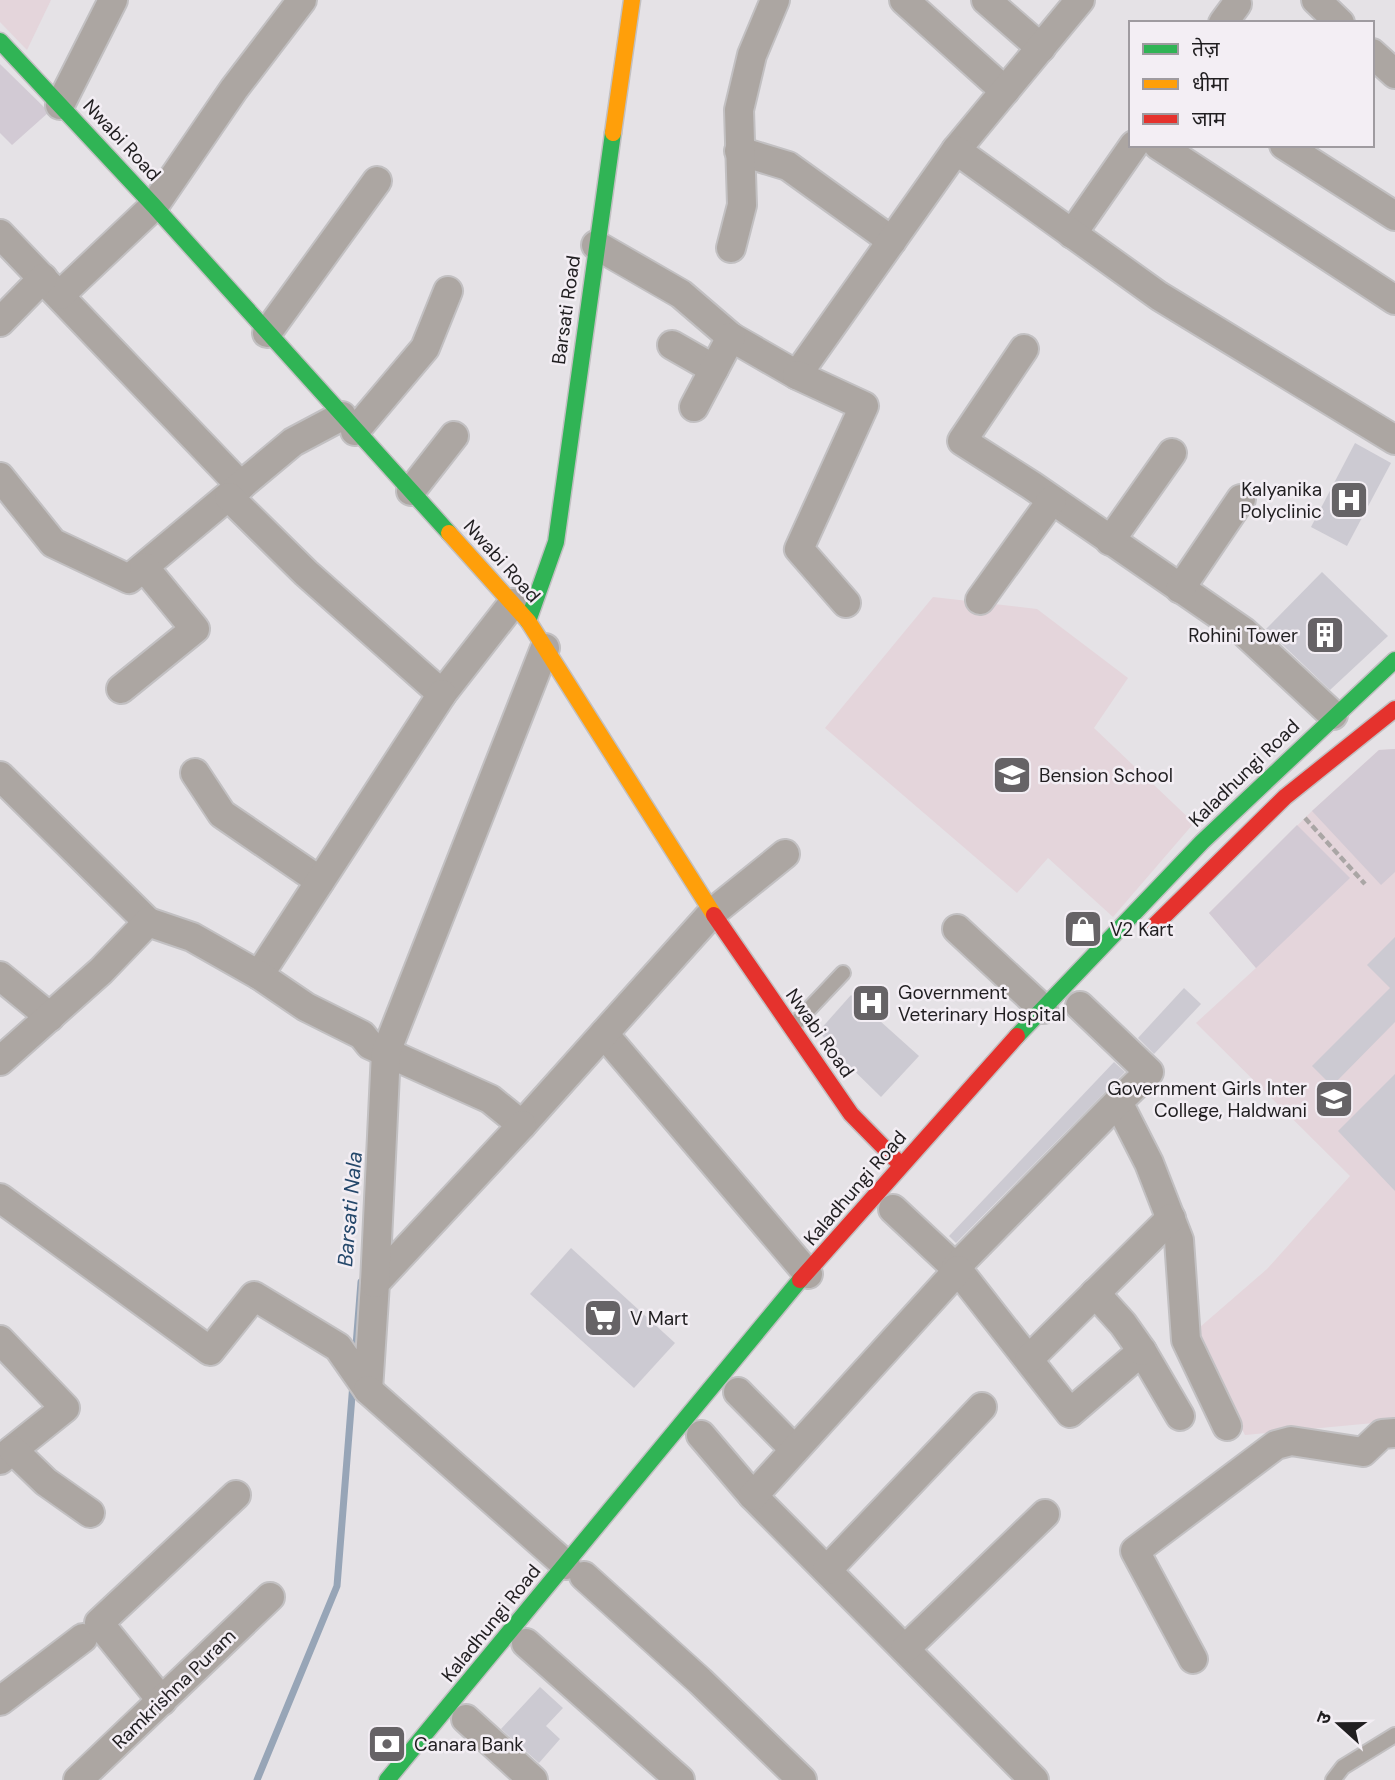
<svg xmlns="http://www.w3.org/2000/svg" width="1395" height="1780" viewBox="0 0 1395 1780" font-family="'DM Sans','Noto Sans Devanagari',sans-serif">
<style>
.education{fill:#e4d5db}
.green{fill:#d2cad4}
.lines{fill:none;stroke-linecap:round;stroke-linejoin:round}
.stream{stroke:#97a5b7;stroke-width:7}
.building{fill:#cccad2}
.lane-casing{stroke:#c2c0c2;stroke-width:18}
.street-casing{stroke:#c2c0c2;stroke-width:32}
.fast-casing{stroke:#c2c0c2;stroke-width:19}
.slow-casing{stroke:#c2c0c2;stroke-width:19}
.jam-casing{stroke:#c2c0c2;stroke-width:19}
.path{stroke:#aaa6a5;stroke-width:4.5;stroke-dasharray:7 3.5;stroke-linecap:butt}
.lane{stroke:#aca6a2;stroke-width:14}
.street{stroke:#aca6a2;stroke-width:28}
.fast{stroke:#30b455;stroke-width:16}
.slow{stroke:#ff9f0a;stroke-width:16}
.jam{stroke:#e5322d;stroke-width:16}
.labels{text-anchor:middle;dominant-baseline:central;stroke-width:5;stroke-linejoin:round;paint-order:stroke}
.street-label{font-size:19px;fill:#211f21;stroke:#f3eef4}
.poi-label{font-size:19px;fill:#211f21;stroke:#f3eef4;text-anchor:start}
.water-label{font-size:21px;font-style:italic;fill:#25486b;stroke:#f3eef4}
</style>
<rect width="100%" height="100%" fill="#e5e2e6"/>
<g class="education">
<path d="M0,0H51L27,50L0,22Z"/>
<path d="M933,597L1037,609L1128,678L1094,728L1194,823L1113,917L1048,858L1017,893L825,728Z"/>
<path d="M1395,749V1421L1245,1435L1192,1334L1267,1269L1350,1176L1196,1023L1256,968L1209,913L1312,811L1379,750Z"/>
</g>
<g class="green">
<path d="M0,64L49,112L12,145L0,133Z"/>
<path d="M1395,749V872L1381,885L1312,811L1379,750Z"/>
<path d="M1297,825L1350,878L1256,968L1209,913Z"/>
</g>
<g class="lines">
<g class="stream">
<path d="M355,1358L361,1282"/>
<path d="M257,1780L337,1586L353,1383"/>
</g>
</g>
<g class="building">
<path d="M1355,443L1391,463L1347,546L1311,527Z"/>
<path d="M1322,572L1388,636L1330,690L1266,629Z"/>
<path d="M1395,937V1022L1332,1086L1312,1066L1390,988L1367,965Z"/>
<path d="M1184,988L1201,1004L1154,1054L1138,1038Z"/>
<path d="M851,995L919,1056L881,1097L833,1050L819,1031Z"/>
<path d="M1114,1062L1125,1072L956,1243L949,1236Z"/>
<path d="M1395,1074V1191L1338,1131Z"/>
<path d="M571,1248L675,1343L634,1388L530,1294Z"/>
<path d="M540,1687L563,1708L546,1726L560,1739L539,1763L501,1729Z"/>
</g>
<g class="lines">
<g class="lane-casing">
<g id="lane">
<path d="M792,1027L843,973"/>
<path d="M1333,1780L1343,1767L1395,1735"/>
</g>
</g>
<g class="street-casing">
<g id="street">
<path d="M904,0L1005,91"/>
<path d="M986,0L1041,48"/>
<path d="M1316,0L1340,23"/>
<path d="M1223,23L1237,4"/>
<path d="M1372,53L1395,74"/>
<path d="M60,105L113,0"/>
<path d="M1158,145L1395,300"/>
<path d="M1284,145L1395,216"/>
<path d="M956,150L1080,0"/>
<path d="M739,151L788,166L892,241"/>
<path d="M0,234L241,486"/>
<path d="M1072,234L1134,145"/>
<path d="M596,245L681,294L731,337L797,375L956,150L1159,296L1395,440"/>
<path d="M731,248L742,205L739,110L752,55L775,0"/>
<path d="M60,295L154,206L234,89L302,0"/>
<path d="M0,322L43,278"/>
<path d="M267,333L377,181"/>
<path d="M672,345L714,369"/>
<path d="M1024,349L962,441L1031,485L1244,632L1333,715"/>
<path d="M797,375L864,406L799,549L846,603"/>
<path d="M694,407L731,337"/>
<path d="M355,431L425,348L448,291"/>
<path d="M0,477L53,543L129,579L293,442L342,416"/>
<path d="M411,491L454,436"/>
<path d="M229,497L306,573L442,694L513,603"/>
<path d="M1110,541L1172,453"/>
<path d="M1180,589L1241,499"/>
<path d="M980,600L1052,500"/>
<path d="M121,689L195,629L144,567"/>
<path d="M195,773L222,814L320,881"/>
<path d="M0,776L148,922"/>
<path d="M957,929L1043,1009"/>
<path d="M259,975L442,694"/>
<path d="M0,976L50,1017"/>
<path d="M1080,1006L1149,1072L1118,1102L1149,1163L1179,1240L1186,1340L1227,1426"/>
<path d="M604,1034L808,1274"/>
<path d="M0,1061L101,971L148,922L192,937L259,975L306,1007L362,1035L370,1045L490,1099L522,1125L712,913L785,854"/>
<path d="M0,1198L210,1351L254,1296L338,1347L368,1390L375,1283L522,1125"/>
<path d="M893,1209L958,1270L1070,1413L1142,1351L1180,1416"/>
<path d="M956,1267L1118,1102"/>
<path d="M375,1283L386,1052L545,648"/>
<path d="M1095,1293L1123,1324L1142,1351"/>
<path d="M0,1340L65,1408L0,1460"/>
<path d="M1029,1359L1171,1218"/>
<path d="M368,1390L566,1565"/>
<path d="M738,1392L794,1449"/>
<path d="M701,1435L753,1496L1034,1780"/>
<path d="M13,1450L46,1482L90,1513"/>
<path d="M753,1496L958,1270"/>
<path d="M827,1570L982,1407"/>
<path d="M584,1576L700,1681L802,1780"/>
<path d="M526,1643L680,1780"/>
<path d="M905,1649L1045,1514"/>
<path d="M1193,1659L1135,1551L1276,1445L1291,1441L1363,1452L1382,1434L1395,1433"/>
<path d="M0,1701L83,1638"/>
<path d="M162,1701L99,1623L236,1495"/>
<path d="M466,1719L533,1780"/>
<path d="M78,1780L270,1597"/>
</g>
</g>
<g class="fast-casing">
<g id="fast">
<path d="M0,41L154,206L449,533"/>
<path d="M528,621L556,542L613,133"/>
<path d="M1017,1036L1202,842L1395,660"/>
<path d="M387,1780L800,1280"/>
</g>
</g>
<g class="slow-casing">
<g id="slow">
<path d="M613,133L632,0"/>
<path d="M449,533L528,621L714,915"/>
</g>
</g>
<g class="jam-casing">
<g id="jam">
<path d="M714,915L851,1114L901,1165"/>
<path d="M1155,925L1285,797L1395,709"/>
<path d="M800,1280L1017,1036"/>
</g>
</g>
<path class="path" d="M1305,818L1365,884"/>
<use href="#lane" class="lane"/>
<use href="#street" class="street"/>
<use href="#fast" class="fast"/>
<use href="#slow" class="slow"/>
<use href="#jam" class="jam"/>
</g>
<defs>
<g id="hospital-square" transform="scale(2.0125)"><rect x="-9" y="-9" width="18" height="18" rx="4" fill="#666366" stroke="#f3eef4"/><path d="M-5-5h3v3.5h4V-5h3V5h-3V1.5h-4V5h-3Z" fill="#fff"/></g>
<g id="building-square" transform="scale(2.0125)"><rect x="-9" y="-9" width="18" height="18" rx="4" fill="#666366" stroke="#f3eef4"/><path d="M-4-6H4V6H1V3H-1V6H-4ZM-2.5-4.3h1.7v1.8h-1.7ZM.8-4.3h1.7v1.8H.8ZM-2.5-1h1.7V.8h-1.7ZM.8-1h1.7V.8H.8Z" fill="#fff"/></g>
<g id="school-square" transform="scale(2.0125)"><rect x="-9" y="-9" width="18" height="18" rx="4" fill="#666366" stroke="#f3eef4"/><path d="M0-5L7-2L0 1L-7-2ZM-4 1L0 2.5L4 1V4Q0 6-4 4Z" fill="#fff"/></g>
<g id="shop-square" transform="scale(2.0125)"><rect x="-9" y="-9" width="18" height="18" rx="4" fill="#666366" stroke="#f3eef4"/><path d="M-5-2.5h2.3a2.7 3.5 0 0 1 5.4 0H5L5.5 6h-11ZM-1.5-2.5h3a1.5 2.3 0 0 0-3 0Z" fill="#fff"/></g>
<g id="supermarket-square" transform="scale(2.0125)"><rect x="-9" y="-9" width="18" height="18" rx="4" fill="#666366" stroke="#f3eef4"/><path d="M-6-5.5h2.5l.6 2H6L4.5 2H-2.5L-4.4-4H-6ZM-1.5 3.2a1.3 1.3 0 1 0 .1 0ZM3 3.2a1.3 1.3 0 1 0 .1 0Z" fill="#fff"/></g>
<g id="bank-square" transform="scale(2.0125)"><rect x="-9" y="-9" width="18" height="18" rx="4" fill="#666366" stroke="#f3eef4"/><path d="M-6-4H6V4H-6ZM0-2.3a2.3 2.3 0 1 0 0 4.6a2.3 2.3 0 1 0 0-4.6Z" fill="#fff"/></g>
</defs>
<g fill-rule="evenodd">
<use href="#hospital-square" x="1349" y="500"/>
<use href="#building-square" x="1325" y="635"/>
<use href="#school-square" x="1012" y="775"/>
<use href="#shop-square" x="1083" y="929"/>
<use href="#hospital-square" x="871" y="1003"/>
<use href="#school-square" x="1334" y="1099"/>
<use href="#supermarket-square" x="603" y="1318"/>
<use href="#bank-square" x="387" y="1744"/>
</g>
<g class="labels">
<g class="street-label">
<text transform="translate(122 140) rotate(47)">Nwabi Road</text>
<text transform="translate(566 310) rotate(-82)">Barsati Road</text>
<text transform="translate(502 561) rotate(48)">Nwabi Road</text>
<text transform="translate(1244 773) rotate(-44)">Kaladhungi Road</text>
<text transform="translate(820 1033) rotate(55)">Nwabi Road</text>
<text transform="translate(855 1188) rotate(-49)">Kaladhungi Road</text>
<text transform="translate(491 1623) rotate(-51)">Kaladhungi Road</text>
<text transform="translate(174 1689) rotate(-44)">Ramkrishna Puram</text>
</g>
<g class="poi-label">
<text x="1322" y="489" text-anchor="end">Kalyanika<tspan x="1322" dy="22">Polyclinic</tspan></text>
<text x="1298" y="635" text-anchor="end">Rohini Tower</text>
<text x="1039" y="775">Bension School</text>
<text x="1110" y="929">V2 Kart</text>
<text x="898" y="992">Government<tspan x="898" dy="22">Veterinary Hospital</tspan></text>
<text x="1307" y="1088" text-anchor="end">Government Girls Inter<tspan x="1307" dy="22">College, Haldwani</tspan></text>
<text x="630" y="1318">V Mart</text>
<text x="414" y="1744">Canara Bank</text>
</g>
<g class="water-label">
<text transform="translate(350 1209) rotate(-85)">Barsati Nala</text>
</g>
</g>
<rect x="1129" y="21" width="245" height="126" fill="#f3eef4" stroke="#9f9ba0" stroke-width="2"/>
<rect x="1143" y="44" width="35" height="10" fill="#30b455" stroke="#9f9ba0" stroke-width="2"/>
<text x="1192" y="56" font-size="21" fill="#211f21">तेज़</text>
<rect x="1143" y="79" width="35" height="10" fill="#ff9f0a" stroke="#9f9ba0" stroke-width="2"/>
<text x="1192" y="91" font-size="21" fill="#211f21">धीमा</text>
<rect x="1143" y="114" width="35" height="10" fill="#e5322d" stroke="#9f9ba0" stroke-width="2"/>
<text x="1192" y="126" font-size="21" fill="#211f21">जाम</text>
<g transform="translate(1339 1724) rotate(291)" stroke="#f3eef4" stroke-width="5" paint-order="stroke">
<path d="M0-5L12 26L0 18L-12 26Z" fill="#211f21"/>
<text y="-10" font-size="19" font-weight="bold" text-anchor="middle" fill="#211f21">उ</text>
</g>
</svg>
